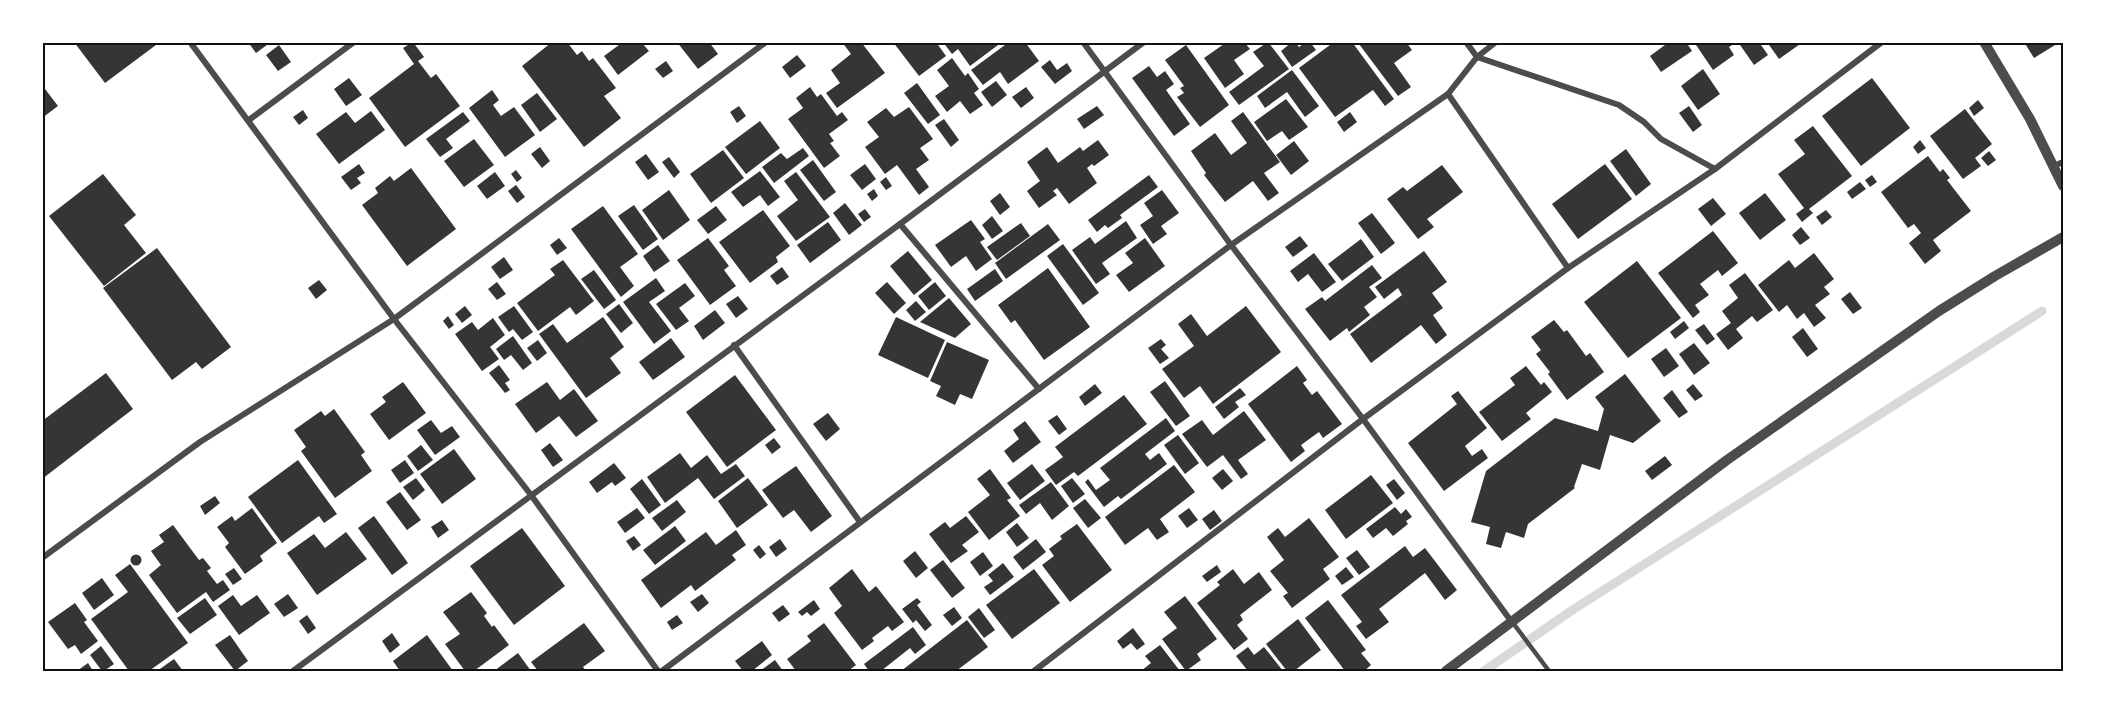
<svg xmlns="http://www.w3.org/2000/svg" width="2105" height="713" viewBox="0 0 2105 713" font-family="Poppins,sans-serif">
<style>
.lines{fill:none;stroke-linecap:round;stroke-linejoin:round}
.stream{stroke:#d9d9d9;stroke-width:9}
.building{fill:#353535}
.service{stroke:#4c4c4c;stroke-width:4.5}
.minor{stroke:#4c4c4c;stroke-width:6}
.tertiary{stroke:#4c4c4c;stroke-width:10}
.neatline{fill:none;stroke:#111;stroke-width:2}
</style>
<rect width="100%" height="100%" fill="#fff"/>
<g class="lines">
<path class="stream" d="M1484,671L1574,609L2042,311"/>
</g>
<g class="building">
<path d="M74,42H160L105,83Z"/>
<path d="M248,42H271L256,53Z"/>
<path d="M413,42L424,57L418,61L431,78L436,74L460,106L405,147L369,98L414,64L403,48Z"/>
<path d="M552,42H567L577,55L582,51L589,61L593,58L616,88L604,96L621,118L584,147L522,66Z"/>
<path d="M623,42H641L649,51L618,75L604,56Z"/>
<path d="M677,42H709L718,54L698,69Z"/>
<path d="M842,42H861L885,73L837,108L826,93L840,83L831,70L851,54Z"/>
<path d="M893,42H936L946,56L919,76Z"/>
<path d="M943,42H1002L970,66L958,49L952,54Z"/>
<path d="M1009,42H1025L1039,61L1008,84L1000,72L983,85L971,70Z"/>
<path d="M1223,42H1244L1250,49L1234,60L1244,74L1225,88L1204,58L1224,44Z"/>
<path d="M1268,42L1289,69L1239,105L1229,92L1264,66L1253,52Z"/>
<path d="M1292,42H1295L1299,47L1306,42H1310L1316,50L1292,67L1281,51Z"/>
<path d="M1334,42H1352L1394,99L1385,106L1373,90L1335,117L1299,68Z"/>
<path d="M1362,42H1406L1412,50L1394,63L1411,87L1398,96L1359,44Z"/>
<path d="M1669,42H1686L1692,51L1661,72L1650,56Z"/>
<path d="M1694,42H1737L1729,47L1734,55L1713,70Z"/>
<path d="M1738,42H1759L1768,55L1754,65Z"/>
<path d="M1767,42H1803L1779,59Z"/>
<path d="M2024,42H2060L2034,58Z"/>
<path d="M279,45L291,62L278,71L266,55Z"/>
<path d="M1186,45L1229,105L1200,127L1177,97L1184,93L1180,88L1184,86L1165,60Z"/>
<path d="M797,55L806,66L790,78L782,67Z"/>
<path d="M952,58L965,76L968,73L979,89L974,93L983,105L970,114L960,101L947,112L935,96L949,86L937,70Z"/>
<path d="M1050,60L1057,70L1067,63L1072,71L1055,84L1041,67Z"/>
<path d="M666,61L673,71L663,78L655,69Z"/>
<path d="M1149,66L1157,77L1165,71L1174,84L1166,90L1190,124L1174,136L1132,78Z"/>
<path d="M1703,69L1720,94L1698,110L1681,86Z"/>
<path d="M1292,70L1319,106L1305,117L1287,92L1265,108L1257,96Z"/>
<path d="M349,78L362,95L346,106L334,89Z"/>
<path d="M1872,78L1910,128L1861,166L1822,116Z"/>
<path d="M996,81L1007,95L992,107L981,92Z"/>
<path d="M917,83L940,115L928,124L904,93Z"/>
<path d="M42,85L58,106L42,118Z"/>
<path d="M810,87L817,97L821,94L837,116L842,112L848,120L829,134L834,141L830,143L840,156L824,168L788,119L803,108L796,98Z"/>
<path d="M1026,87L1034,98L1021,108L1012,97Z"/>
<path d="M492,90L499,100L493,105L501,116L514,107L535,135L505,157L469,108Z"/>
<path d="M537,93L557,119L540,132L521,105Z"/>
<path d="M1286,99L1308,127L1289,140L1282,131L1267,141L1254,122Z"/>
<path d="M1978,100L1984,108L1974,116L1969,108Z"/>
<path d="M739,106L746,116L737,123L730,112Z"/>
<path d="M1097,106L1104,115L1084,129L1077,119Z"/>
<path d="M1689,106L1702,125L1693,132L1679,113Z"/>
<path d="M909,107L933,139L920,148L929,160L916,169L929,187L919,195L897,165L885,174L865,147L879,137L867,122L886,108L894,117Z"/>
<path d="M1965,109L1992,144L1975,158L1981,166L1963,179L1930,136Z"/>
<path d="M303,110L308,118L299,125L293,117Z"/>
<path d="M371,111L385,130L339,164L316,134L346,112L355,123Z"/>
<path d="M463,112L470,121L446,139L453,148L440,157L426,139Z"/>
<path d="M1243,112L1280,162L1264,173L1279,193L1268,201L1253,181L1225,202L1204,175L1206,173L1191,151L1215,133L1231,155L1247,143L1231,121Z"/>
<path d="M1350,112L1357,122L1344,132L1337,122Z"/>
<path d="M944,119L959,140L951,147L935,125Z"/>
<path d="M760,121L780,148L746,174L725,147Z"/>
<path d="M1813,126L1852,176L1809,209L1813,213L1802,222L1796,214L1804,208L1778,174L1805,154L1794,140Z"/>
<path d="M474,139L494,165L464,187L444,161Z"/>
<path d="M1098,140L1109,155L1094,166L1092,164L1087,168L1097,183L1069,204L1057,188L1053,191L1057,195L1039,208L1027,191L1040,181L1027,162L1047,147L1058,163L1080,147L1083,151Z"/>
<path d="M1920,140L1926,148L1918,154L1913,147Z"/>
<path d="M1294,141L1309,161L1291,175L1276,155Z"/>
<path d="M540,147L550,161L542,168L531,154Z"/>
<path d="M803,148L809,156L774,183L762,167L781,153L787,159Z"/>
<path d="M1626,149L1651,184L1636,196L1610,161Z"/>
<path d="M723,150L744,178L711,203L690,174Z"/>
<path d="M1989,151L1996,160L1988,166L1981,158Z"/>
<path d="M646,154L659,172L648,180L635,162Z"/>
<path d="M1928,156L1940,172L1943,169L1950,178L1947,180L1971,211L1933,240L1941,251L1925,264L1909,243L1921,233L1914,224L1908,228L1881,192Z"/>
<path d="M669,157L680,172L674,178L662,162Z"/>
<path d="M813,160L836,192L824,201L800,170Z"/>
<path d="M359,164L365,173L357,178L361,183L351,190L341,177Z"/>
<path d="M865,164L876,179L862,190L850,175Z"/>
<path d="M1605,164L1632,199L1578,239L1552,204Z"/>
<path d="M1442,165L1463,192L1427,219L1434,227L1418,239L1387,199L1403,187L1407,191Z"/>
<path d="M411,168L456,229L407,266L362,205L378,193L375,188L390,176L394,181Z"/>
<path d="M516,170L522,178L517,182L511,174Z"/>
<path d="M760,171L780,197L768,206L760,195L743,207L731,192Z"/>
<path d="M495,172L505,186L487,199L477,186Z"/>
<path d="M796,172L830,217L796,241L777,216L798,200L784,181Z"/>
<path d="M103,174L136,215L124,225L146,253L104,286L49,216Z"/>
<path d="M1149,175L1158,187L1120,215L1122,218L1108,228L1105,225L1097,232L1088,220Z"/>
<path d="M1872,175L1877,182L1870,187L1865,180Z"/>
<path d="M886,177L892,186L886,190L880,182Z"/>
<path d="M1860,182L1866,189L1852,199L1847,192Z"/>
<path d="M516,185L525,197L517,203L508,191Z"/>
<path d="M874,189L878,196L872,201L867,194Z"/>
<path d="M669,190L690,220L663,240L642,210Z"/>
<path d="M1162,190L1179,213L1161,226L1167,234L1153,244L1140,225L1153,216L1144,203Z"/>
<path d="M1000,193L1010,207L1000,215L990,201Z"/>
<path d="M1765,193L1786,220L1760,240L1739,213Z"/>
<path d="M1713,198L1726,214L1711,226L1698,209Z"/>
<path d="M845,203L862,225L849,235L833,213Z"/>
<path d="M634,205L658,239L643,250L618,216Z"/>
<path d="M603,206L638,254L620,267L634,286L621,297L571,229Z"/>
<path d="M716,206L727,220L708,234L697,220Z"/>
<path d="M865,209L871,217L864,222L858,214Z"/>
<path d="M763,210L790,246L776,257L778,262L750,283L719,242Z"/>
<path d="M1826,210L1832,217L1822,225L1816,217Z"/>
<path d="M1372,213L1395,243L1381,254L1358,223Z"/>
<path d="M992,216L1003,231L992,239L982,225Z"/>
<path d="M971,220L985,239L980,242L992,259L976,271L966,256L951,267L935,245Z"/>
<path d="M1126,221L1137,238L1102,263L1110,274L1096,284L1072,250L1090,237L1095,244Z"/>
<path d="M828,222L841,240L810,263L797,245Z"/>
<path d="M1021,223L1030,236L997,260L987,247Z"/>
<path d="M1048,224L1060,240L1006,279L995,263Z"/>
<path d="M1801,227L1810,238L1800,245L1792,235Z"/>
<path d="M1713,231L1738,263L1722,276L1718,270L1700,284L1709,295L1695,305L1700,312L1693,318L1658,273Z"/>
<path d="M1300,236L1308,246L1293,257L1285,247Z"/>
<path d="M559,238L567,248L557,255L550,245Z"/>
<path d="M708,238L729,266L724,270L736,286L710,305L677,260Z"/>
<path d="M1145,238L1165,266L1129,292L1116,275L1133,263L1125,253Z"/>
<path d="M1361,239L1374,257L1342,281L1328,264Z"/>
<path d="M1063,244L1099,293L1083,305L1047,256Z"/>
<path d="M658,245L670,261L654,272L643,256Z"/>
<path d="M157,248L231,347L202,369L196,362L172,380L103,288Z"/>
<path d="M908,251L932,280L914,295L890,266Z"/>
<path d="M1424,251L1447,282L1432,293L1443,308L1433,315L1447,335L1436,344L1421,325L1371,363L1350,334L1402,295L1398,288L1384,299L1375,287Z"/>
<path d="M1314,253L1336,282L1322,292L1308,274L1298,282L1290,271Z"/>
<path d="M1814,253L1834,279L1824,287L1830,294L1815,305L1826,318L1814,327L1804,313L1797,319L1787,305L1779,312L1758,285L1789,260L1795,268Z"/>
<path d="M504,257L513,270L500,279L491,267Z"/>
<path d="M563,260L594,301L576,315L570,307L538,331L517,303L555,275L550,269Z"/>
<path d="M1637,261L1681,318L1628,358L1584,302Z"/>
<path d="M1372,265L1382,278L1369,287L1377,297L1364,307L1370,315L1349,332L1347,328L1330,341L1305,309L1322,297L1325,301Z"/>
<path d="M782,267L789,277L777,285L770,276Z"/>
<path d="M1048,268L1090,327L1044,360L1015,320L1011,323L998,305Z"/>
<path d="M995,269L1003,281L975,301L967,289Z"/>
<path d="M594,270L616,300L604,309L581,279Z"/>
<path d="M1745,273L1773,310L1757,322L1752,316L1736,329L1743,338L1728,350L1716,334L1731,323L1722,311L1738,298L1729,285Z"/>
<path d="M656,278L665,291L649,302L671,331L654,344L623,302Z"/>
<path d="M319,280L327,290L316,299L308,288Z"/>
<path d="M497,282L506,294L497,300L488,289Z"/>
<path d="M887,282L906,303L894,314L875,293Z"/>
<path d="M935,282L946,296L929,310L918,296Z"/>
<path d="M685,283L695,296L679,308L689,321L676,330L656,304Z"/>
<path d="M1850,292L1862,308L1853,314L1841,299Z"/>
<path d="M738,296L748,309L736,318L726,304Z"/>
<path d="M949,298L971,324L955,338L920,322Z"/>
<path d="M916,301L926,312L915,321L906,310Z"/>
<path d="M619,304L633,323L621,333L606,314Z"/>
<path d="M465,306L472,315L462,323L455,314Z"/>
<path d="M514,306L533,332L522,340L513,329L509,332L498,317Z"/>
<path d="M1246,306L1281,352L1213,404L1200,386L1184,398L1162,369L1194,346L1178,324L1191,314L1207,336Z"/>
<path d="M715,310L725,323L703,340L694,326Z"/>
<path d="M448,316L454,325L449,329L443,321Z"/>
<path d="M603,317L624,347L610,358L621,373L586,398L539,334L553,324L567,343Z"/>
<path d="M896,317L945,340L928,378L878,355Z"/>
<path d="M493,318L505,335L490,347L499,359L482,371L455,334L472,322L478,330Z"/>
<path d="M1554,320L1564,332L1567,330L1586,356L1590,353L1604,372L1567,400L1548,374L1550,372L1536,354L1541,350L1531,337Z"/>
<path d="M1684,321L1689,328L1675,339L1670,332Z"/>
<path d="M1704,324L1715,339L1707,345L1695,330Z"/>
<path d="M1803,328L1818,349L1807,357L1792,337Z"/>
<path d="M513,336L532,363L523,370L511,355L504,360L496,349Z"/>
<path d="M671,338L685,357L653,380L639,362Z"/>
<path d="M1161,339L1166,345L1161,349L1169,358L1160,364L1148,348Z"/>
<path d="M538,340L547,353L537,361L527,348Z"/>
<path d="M947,342L989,360L972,399L960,394L955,405L936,396L941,386L930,381Z"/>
<path d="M1694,343L1710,363L1694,375L1679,354Z"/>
<path d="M1666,348L1679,366L1664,377L1651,359Z"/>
<path d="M499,365L510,380L505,383L510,390L505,393L489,373Z"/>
<path d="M1297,366L1307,380L1303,383L1312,395L1317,391L1342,424L1323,438L1319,432L1301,445L1305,451L1291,462L1248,404Z"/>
<path d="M1526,366L1541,385L1544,382L1552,392L1526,413L1531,419L1502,441L1479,412L1515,385L1510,378Z"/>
<path d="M106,373L133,409L42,479V421Z"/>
<path d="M1625,374L1661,421L1633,443L1610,435L1600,470L1582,464L1574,487L1575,488L1528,524L1524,538L1506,532L1501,548L1486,544L1490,527L1471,522L1486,471L1555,418L1598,431L1604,409L1595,397Z"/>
<path d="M735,375L776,430L727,467L686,412Z"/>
<path d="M1165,381L1190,416L1176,426L1150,392Z"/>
<path d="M403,382L426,413L389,440L370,414L386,402L382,397Z"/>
<path d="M547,382L560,400L574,389L598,421L576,437L559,416L536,433L515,404Z"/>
<path d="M1095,384L1102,393L1085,406L1079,397Z"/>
<path d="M1693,384L1703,396L1695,401L1686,390Z"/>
<path d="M1240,388L1246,395L1235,402L1239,407L1224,419L1215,407Z"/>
<path d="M1672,390L1688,412L1679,418L1663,398Z"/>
<path d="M1458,391L1487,428L1465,446L1472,456L1482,449L1488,458L1444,491L1408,443L1457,404L1451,396Z"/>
<path d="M1124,395L1147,424L1078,476L1074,472L1056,485L1045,470L1063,457L1055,447Z"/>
<path d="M334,409L365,452L361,455L372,471L335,498L301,451L306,447L294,430L321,411L325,416Z"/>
<path d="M1244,411L1266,440L1238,460L1248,474L1241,479L1223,455L1207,467L1182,434L1202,420L1213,435Z"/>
<path d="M828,413L840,429L826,441L813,424Z"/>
<path d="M1057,415L1067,429L1059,435L1048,421Z"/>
<path d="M1166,418L1175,431L1145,454L1150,460L1159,453L1167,464L1121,499L1118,496L1104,507L1085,482L1088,479L1096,490L1110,480L1100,468Z"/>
<path d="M431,420L441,433L452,426L460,437L435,455L417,430Z"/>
<path d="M1025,421L1041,442L1013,463L1004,451L1019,439L1013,430Z"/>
<path d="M1178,435L1199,463L1185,474L1164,445Z"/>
<path d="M774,438L781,447L772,454L765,445Z"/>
<path d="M550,443L563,460L553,467L541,450Z"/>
<path d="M421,445L433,460L418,471L407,456Z"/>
<path d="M454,449L476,479L442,504L420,474Z"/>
<path d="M680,453L691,468L707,455L721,474L736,464L745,476L714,499L698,478L665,503L647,477Z"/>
<path d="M1665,456L1672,465L1652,480L1645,471Z"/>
<path d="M298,460L337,514L324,523L319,516L282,543L248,497Z"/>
<path d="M405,460L414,473L400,483L391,470Z"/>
<path d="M614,463L626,478L615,486L612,482L597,493L589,482Z"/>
<path d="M1032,464L1045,481L1020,500L1007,483Z"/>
<path d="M1174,465L1195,492L1160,519L1169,532L1157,540L1148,528L1125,545L1105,517Z"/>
<path d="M796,466L832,516L811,532L794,510L783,518L762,490Z"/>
<path d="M990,469L1011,498L1007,500L1020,516L989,540L968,512L990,495L977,479Z"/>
<path d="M1223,469L1233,481L1222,490L1212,478Z"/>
<path d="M1371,475L1393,503L1346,539L1325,510Z"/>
<path d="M416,478L425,490L413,500L403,487Z"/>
<path d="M748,478L768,505L737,528L718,501Z"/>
<path d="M1072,478L1085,494L1073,503L1061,486Z"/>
<path d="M642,479L661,505L649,514L630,489Z"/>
<path d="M1394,479L1405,493L1397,500L1386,485Z"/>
<path d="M1051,482L1069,506L1052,520L1040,503L1026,514L1019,505Z"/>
<path d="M400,492L421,520L407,530L386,502Z"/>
<path d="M215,496L220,503L205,515L200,506Z"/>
<path d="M1085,499L1101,518L1088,528L1073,508Z"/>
<path d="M677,500L686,512L662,531L652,518Z"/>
<path d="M1395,507L1401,514L1406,509L1412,517L1406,521L1408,524L1393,536L1386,528L1373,538L1366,529Z"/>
<path d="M252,508L277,543L260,556L263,561L245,574L225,547L229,543L217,527L232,516L235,521Z"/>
<path d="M637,508L645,518L625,533L617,522Z"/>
<path d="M1189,508L1198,520L1187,528L1178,516Z"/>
<path d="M1214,510L1222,521L1210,530L1202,519Z"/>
<path d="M374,516L408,563L392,575L358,528Z"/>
<path d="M966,516L979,532L962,545L968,551L951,563L929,534L945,522L950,528Z"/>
<path d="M1309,518L1339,557L1323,569L1330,579L1292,608L1283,596L1288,593L1270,571L1284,560L1267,537L1278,528L1285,537Z"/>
<path d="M442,520L449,530L438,538L431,527Z"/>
<path d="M1017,523L1029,538L1017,547L1006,532Z"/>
<path d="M1077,524L1112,570L1070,602L1042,565L1054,556L1049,549L1062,539L1060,536Z"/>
<path d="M173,525L199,560L203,558L211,568L207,571L217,584L223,580L230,590L213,602L206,592L177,613L149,575L161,565L151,551L164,542L159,535Z"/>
<path d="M675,526L686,541L655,565L643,550Z"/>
<path d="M522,528L565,586L514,625L470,566Z"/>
<path d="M736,530L746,545L732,555L736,560L695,591L691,585L661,608L641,580L706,532L716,545Z"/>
<path d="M346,532L367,559L317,595L287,553L314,534L325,548Z"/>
<path d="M634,536L641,545L633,551L626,541Z"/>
<path d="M780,539L787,549L776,557L769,547Z"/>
<path d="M1036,539L1046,552L1023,570L1013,557Z"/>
<path d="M759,545L766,554L760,559L753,550Z"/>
<path d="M1405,546L1413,557L1425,548L1457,590L1445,600L1425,573L1379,609L1389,622L1366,639L1356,626L1362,622L1341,595Z"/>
<path d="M1357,550L1370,567L1359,575L1346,558Z"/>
<path d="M915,551L928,568L916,578L903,561Z"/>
<path d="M983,552L993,566L980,576L970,562Z"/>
<circle cx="136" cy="560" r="5.5"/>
<path d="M943,560L965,588L952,598L930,570Z"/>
<path d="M1003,563L1014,577L990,595L984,587L993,581L988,575Z"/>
<path d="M130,564L188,643L149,671H129L91,619L128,592L115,575Z"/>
<path d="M1217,565L1221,572L1207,582L1202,576Z"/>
<path d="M1346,567L1354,577L1342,585L1335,576Z"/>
<path d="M234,568L242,579L233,585L225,574Z"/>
<path d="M852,569L869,592L876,586L904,622L892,631L888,626L872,638L874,641L862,650L834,613L842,606L829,588Z"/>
<path d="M1034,569L1060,603L1012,639L986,605Z"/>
<path d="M1233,569L1244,584L1259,572L1272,590L1240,615L1243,620L1237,625L1248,639L1234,650L1197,603L1220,585L1217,582Z"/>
<path d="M102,578L114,595L94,610L82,593Z"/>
<path d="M471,592L487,613L484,616L492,627L494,625L509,645L474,671H465L445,644L460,634L443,612Z"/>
<path d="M288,594L298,608L284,617L274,604Z"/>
<path d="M702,594L709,603L698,612L690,602Z"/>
<path d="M233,595L241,606L257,595L270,613L239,635L218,606Z"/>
<path d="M1185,596L1217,639L1197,654L1201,660L1186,671L1162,639L1177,628L1164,612Z"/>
<path d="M205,598L217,615L190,634L177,618Z"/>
<path d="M917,598L921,602L917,605L932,625L925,631L916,620L913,623L902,609Z"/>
<path d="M814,600L820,609L811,616L807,612L802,616L798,612Z"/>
<path d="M1328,600L1366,650L1361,653L1371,665L1364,671H1345L1305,618Z"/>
<path d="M75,603L87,620L84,622L98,641L81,654L75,645L68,649L48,622Z"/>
<path d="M783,605L790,614L779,622L772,613Z"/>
<path d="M954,607L962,618L952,626L943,615Z"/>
<path d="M979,608L995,630L984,638L968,617Z"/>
<path d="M307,615L316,628L308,634L299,621Z"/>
<path d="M677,615L683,623L672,630L667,622Z"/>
<path d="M1298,619L1321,650L1294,671H1287L1266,644Z"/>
<path d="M967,620L988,647L956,671H901Z"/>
<path d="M584,623L605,651L583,667L586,671H538L531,662Z"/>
<path d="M824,623L856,665L848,671H796L787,659L811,641L807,636Z"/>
<path d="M913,627L926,645L915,654L910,648L881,671H869L864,664Z"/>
<path d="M1133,628L1145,644L1137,650L1131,643L1123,649L1117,641Z"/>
<path d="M392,633L400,645L390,653L382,641Z"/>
<path d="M230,635L248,661L235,671L215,645Z"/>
<path d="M427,635L453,671H400L393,661Z"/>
<path d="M762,641L772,655L752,671H743L735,661Z"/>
<path d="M1160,645L1180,671H1141L1151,663L1145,656Z"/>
<path d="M101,646L114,664L104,671H102L90,655Z"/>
<path d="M1248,647L1254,655L1264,647L1283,671H1248L1236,656Z"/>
<path d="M518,653L531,671H494Z"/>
<path d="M174,659L183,671H157Z"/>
<path d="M775,660L783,671H760Z"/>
<path d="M88,663L93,671H77Z"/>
</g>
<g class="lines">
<path class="service" d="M1513,623L1549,671"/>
<g class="minor">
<path d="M190,42L394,319L531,495L658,671"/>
<path d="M1083,42L1231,245L1363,419L1511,621"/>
<path d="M1466,42L1477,57L1619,105L1644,122L1661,139L1715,169"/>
<path d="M1448,94L1568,268"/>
<path d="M249,120L354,42"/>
<path d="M2054,166L2063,162"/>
<path d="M900,224L1039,389"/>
<path d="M734,345L860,522"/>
<path d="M42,558L200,442L394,319L766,42"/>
<path d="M293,671L900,224L1144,42"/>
<path d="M662,671L1231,245L1448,94L1477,57L1496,42"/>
<path d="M1034,671L1363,419L1568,268L1715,169L1882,42"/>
</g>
<g class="tertiary">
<path d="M1984,42L2030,119L2063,186"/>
<path d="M1446,671L1727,460L1939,311L1995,276L2063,237"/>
</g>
</g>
<rect width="2105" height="713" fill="none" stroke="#ffffff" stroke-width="87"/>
<rect x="44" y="44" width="2018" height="626" class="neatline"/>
</svg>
